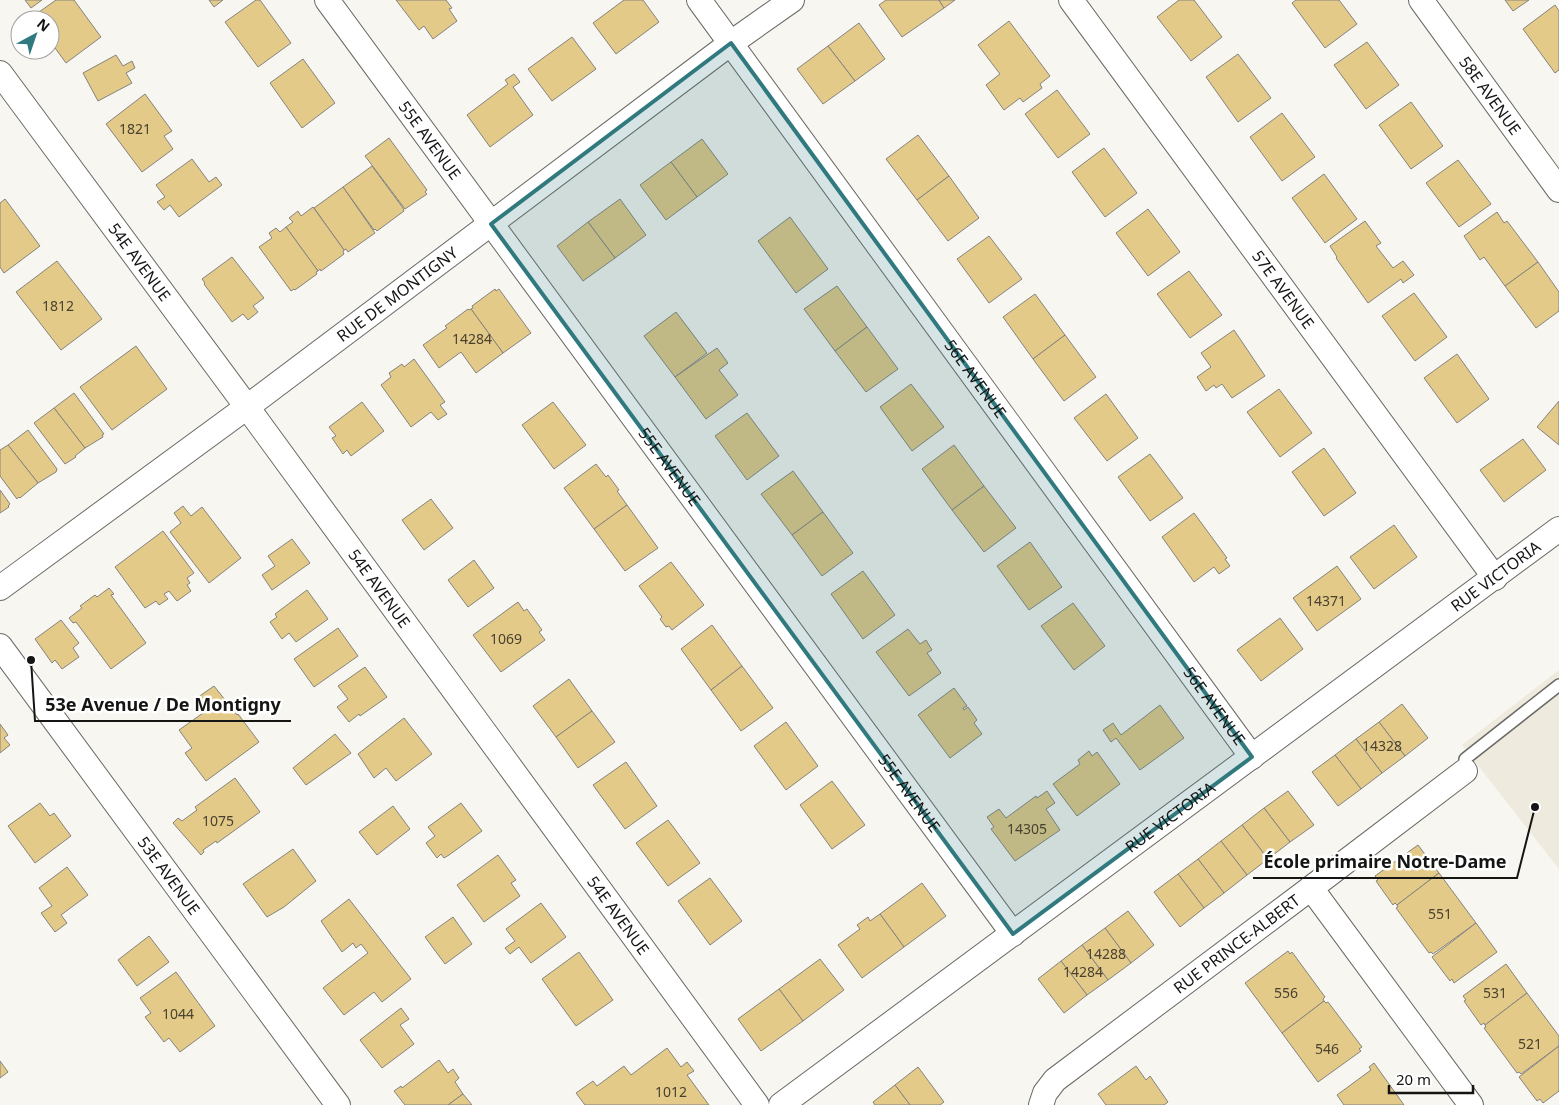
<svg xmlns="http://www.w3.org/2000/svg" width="1559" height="1105" viewBox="0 0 1559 1105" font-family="'Noto Sans',sans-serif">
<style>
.built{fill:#efeade}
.building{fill:#e4ca88;stroke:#85837e}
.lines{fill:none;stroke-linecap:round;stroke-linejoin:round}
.lane-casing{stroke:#6b6965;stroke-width:14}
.street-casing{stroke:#6b6965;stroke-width:26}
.lane{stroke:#fff;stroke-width:11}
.street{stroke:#fff;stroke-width:24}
.marked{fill:#30797e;fill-opacity:0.2;stroke:#30797e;stroke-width:4;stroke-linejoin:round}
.labels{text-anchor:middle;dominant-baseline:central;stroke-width:5;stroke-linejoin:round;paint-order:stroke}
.number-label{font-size:14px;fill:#494230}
.street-label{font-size:16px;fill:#151513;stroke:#fff}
.leader{fill:none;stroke:#151513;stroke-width:2}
.callout-dot{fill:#151513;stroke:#fff;stroke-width:2}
.callout-label{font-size:18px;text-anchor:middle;font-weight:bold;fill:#151513;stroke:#fff;stroke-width:5;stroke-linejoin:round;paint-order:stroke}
</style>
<rect width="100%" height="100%" fill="#f8f6f0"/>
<path class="built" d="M1559,670V869L1462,745Z"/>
<g class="building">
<path d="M25,0H42L31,8Z"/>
<path d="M56,0H74L101,37L66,63L50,41V20H34L32,17Z"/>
<path d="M209,0H223L214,7Z"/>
<path d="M256,0H260L291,43L258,67L225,22Z"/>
<path d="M396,0H446L452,8L449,9L457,21L433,39L424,26L419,30Z"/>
<path d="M624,0H643L659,22L616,54L593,23Z"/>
<path d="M886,0H939L944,8L902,37L879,5Z"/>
<path d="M939,0H955L944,8Z"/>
<path d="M1179,0H1194L1222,37L1191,61L1157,17Z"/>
<path d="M1296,0H1339L1357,24L1325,48L1292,3Z"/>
<path d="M1505,0H1529L1513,11Z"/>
<path d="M1555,5L1559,11V70L1555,73L1523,29Z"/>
<path d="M1009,21L1050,76L1040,84L1042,88L1023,102L1020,98L1004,110L986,85L1000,74L978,45Z"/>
<path d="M859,23L885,59L855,81L828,46Z"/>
<path d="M572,37L596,69L552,101L528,69Z"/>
<path d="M1367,42L1399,85L1366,109L1334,65Z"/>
<path d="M828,46L855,81L823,104L797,69Z"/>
<path d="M1238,54L1271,98L1238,122L1206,77Z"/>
<path d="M116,55L123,66L132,61L135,68L126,73L132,83L98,101L83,73Z"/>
<path d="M303,59L335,103L302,128L270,83Z"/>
<path d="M514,74L520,82L513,87L533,115L490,147L467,115L508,84L505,80Z"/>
<path d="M1057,90L1090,134L1058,158L1025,114Z"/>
<path d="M145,94L172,131L164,136L173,149L142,172L106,124Z"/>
<path d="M1411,102L1443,146L1411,169L1379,125Z"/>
<path d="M1282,113L1315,157L1282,181L1250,137Z"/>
<path d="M918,135L949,176L917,200L886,159Z"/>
<path d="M389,138L427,190L425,192L427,194L405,209L365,156Z"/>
<path d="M702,139L728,174L697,197L671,162Z"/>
<path d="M1104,148L1137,193L1105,217L1072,172Z"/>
<path d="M192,159L209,182L216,177L222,185L179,217L170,205L164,210L157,202L165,197L156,185Z"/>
<path d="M1458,160L1491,204L1459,227L1426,183Z"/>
<path d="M671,162L697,197L666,220L640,185Z"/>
<path d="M372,166L403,208L404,211L377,231L375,229L374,230L343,187Z"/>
<path d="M1324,174L1357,219L1325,243L1292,198Z"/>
<path d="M949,176L979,218L948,241L917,200Z"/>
<path d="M343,187L375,233L348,252L346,249L344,250L314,208Z"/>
<path d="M5,199L40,246L4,273L0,267V203Z"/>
<path d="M620,199L646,235L615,258L588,222Z"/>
<path d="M313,207L344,250L343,252L344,254L321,271L320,269L318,271L286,227L293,222L289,218L298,211L301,216Z"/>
<path d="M1148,209L1180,252L1148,276L1116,233Z"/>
<path d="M1497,212L1504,223L1507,221L1538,262L1505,286L1484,257L1480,260L1464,236Z"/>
<path d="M790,217L828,269L796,293L758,241Z"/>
<path d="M1365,221L1381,243L1376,246L1393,268L1403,261L1414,275L1403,283L1401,279L1368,303L1336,258L1337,257L1330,246Z"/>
<path d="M588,222L615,258L583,281L557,246Z"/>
<path d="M286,227L318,271L316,272L317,274L295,290L294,289L291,291L259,247L272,238L269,233L276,228L280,232Z"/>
<path d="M989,236L1022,279L989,303L957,259Z"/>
<path d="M232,257L264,298L253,306L258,312L248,320L243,314L232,322L204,284L205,283L202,279Z"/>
<path d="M57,261L102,319L61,350L16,292Z"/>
<path d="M1538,262L1559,292V311L1536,328L1505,286Z"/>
<path d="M1189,271L1222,315L1190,338L1157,294Z"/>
<path d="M837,286L867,327L835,351L804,309Z"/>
<path d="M495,289L496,291L499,289L531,333L503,353L471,309L473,308L472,306Z"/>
<path d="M1414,293L1447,337L1415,361L1382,316Z"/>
<path d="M1035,294L1065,335L1033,359L1003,317Z"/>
<path d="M468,309L469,310L471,309L503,353L476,373L461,352L439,368L423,345L447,328L445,326Z"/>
<path d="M676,312L707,353L675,377L644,336Z"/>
<path d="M867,327L898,369L866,392L835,351Z"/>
<path d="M1234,330L1265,376L1232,398L1222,384L1216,388L1214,385L1206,391L1197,377L1211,367L1201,353Z"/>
<path d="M1065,335L1096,377L1064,401L1033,359Z"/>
<path d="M136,346L167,389L112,430L80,387Z"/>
<path d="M717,348L728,363L719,370L738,395L706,419L675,377Z"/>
<path d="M1457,354L1489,399L1457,423L1424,378Z"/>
<path d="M414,359L445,402L440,405L447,414L438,420L431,412L411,427L381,385L391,377L389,373L402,364L404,367Z"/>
<path d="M911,384L944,427L912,451L880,407Z"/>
<path d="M1279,389L1312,433L1280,457L1247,412Z"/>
<path d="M74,393L104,434L102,435L103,437L85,448L54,408Z"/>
<path d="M1106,394L1138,438L1107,461L1074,418Z"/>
<path d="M1559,401V445L1537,427Z"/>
<path d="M362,402L384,431L351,456L347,450L343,454L332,438L336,436L329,427Z"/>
<path d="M553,402L586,445L554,469L522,425Z"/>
<path d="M54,408L85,448L75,456L76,457L65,464L34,423Z"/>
<path d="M747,413L779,456L747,480L715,436Z"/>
<path d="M28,430L57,469L56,472L38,483L8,445Z"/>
<path d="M1523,439L1546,470L1504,502L1480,470Z"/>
<path d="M8,445L38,483L20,498L19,497L17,499L0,476V450Z"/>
<path d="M954,445L984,486L952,510L922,469Z"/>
<path d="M1324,448L1356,493L1324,516L1292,472Z"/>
<path d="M1150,454L1183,498L1150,521L1118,477Z"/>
<path d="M596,464L606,477L608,475L619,490L617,491L627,505L594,529L564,488Z"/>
<path d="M793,471L823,512L792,535L761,494Z"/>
<path d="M984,486L1016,528L984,552L952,510Z"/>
<path d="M0,490L10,504L8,506L9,507L0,513Z"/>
<path d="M431,499L453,528L424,550L402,520Z"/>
<path d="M627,505L658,548L625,571L594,529Z"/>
<path d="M183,506L191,516L202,507L241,558L209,583L170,532L181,523L174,513Z"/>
<path d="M823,512L853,553L822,576L792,535Z"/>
<path d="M1194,513L1227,558L1225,559L1230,566L1219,574L1214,567L1194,582L1162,537Z"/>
<path d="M1394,525L1417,557L1374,589L1350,557Z"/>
<path d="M163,531L194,573L187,578L190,583L187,585L191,591L177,601L169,591L164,594L168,599L159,605L156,601L145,608L115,567Z"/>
<path d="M292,539L310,563L272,590L262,575L275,566L268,556Z"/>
<path d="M1030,542L1062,587L1029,610L997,566Z"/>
<path d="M474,560L494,588L468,607L448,580Z"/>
<path d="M671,562L704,605L672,630L669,626L666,627L660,619L662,617L639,586Z"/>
<path d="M1337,566L1361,599L1317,631L1293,598Z"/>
<path d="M863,571L895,615L863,639L831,594Z"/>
<path d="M109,588L114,594L111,595L146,643L111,669L76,622L73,623L69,618L82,608L80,606L95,595L97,597Z"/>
<path d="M307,590L328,619L296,642L289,633L282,639L270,622L277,617L275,614Z"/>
<path d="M518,602L524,611L527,609L542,630L539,632L545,640L501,672L473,635Z"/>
<path d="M1073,603L1105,646L1074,670L1041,626Z"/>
<path d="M1280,618L1303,649L1261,681L1237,650Z"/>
<path d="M61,620L79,643L73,648L79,657L62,669L55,660L52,663L35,639Z"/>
<path d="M712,625L742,666L711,690L681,649Z"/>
<path d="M338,628L358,656L314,687L294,659Z"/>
<path d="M908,629L920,644L926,640L932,650L927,653L941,673L909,696L876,652Z"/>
<path d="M742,666L773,708L741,731L711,690Z"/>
<path d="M365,667L387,697L360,716L359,714L349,722L337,707L348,699L338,686Z"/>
<path d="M569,679L592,711L556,737L533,706Z"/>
<path d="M214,686L237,715L238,714L259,742L206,781L185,753L192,748L179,730L203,713L194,700Z"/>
<path d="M954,688L967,706L963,708L964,710L968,707L977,720L974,723L982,734L950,758L918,715Z"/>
<path d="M1402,704L1428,738L1405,756L1379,722Z"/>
<path d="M1160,705L1184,738L1140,770L1116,738L1111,742L1103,730L1113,723L1121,735Z"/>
<path d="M592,711L615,742L578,768L556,737Z"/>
<path d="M404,718L432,754L396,781L386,768L374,778L358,754Z"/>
<path d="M786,722L818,766L786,790L754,746Z"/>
<path d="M1379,722L1405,756L1382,773L1356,739Z"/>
<path d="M0,724L8,735L4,738L10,745L0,753Z"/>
<path d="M335,734L351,753L306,785L293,768Z"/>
<path d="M1356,739L1382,773L1361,789L1335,755Z"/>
<path d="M1089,751L1092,756L1097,752L1120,784L1077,816L1053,784L1080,764L1078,760Z"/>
<path d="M1335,755L1361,789L1338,806L1312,772Z"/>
<path d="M626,762L657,806L625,829L593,785Z"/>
<path d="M235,778L260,812L217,843L216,841L203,850L204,852L201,855L173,823L178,818L182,821L197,810L195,807Z"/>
<path d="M832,781L865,825L832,849L800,805Z"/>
<path d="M1047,791L1055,803L1046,809L1060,830L1015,861L991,829L994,827L987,817L999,809L1006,818L1036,796L1037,798Z"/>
<path d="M1288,791L1314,825L1290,842L1264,808Z"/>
<path d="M40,803L50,816L54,813L71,836L35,863L8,826Z"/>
<path d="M461,803L482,831L449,855L444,858L441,854L437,858L426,843L435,836L428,827Z"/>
<path d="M393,806L410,829L377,855L359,832Z"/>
<path d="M1264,808L1290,842L1268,859L1242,825Z"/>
<path d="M668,820L700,863L668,886L636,843Z"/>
<path d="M1242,825L1268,859L1247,875L1221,841Z"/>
<path d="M1221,841L1247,875L1224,893L1198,859Z"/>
<path d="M1418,845L1439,873L1397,905L1395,903L1393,905L1376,881L1378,880L1375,876Z"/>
<path d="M293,849L316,881L284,907L267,917L243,884Z"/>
<path d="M498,855L516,880L511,883L520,896L484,922L457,885Z"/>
<path d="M1198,859L1224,893L1204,908L1178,874Z"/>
<path d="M67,867L88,895L61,915L67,923L55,932L41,913L52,906L39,888Z"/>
<path d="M1439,873L1476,923L1433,954L1431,952L1429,953L1396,908L1398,907L1397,905Z"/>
<path d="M1178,874L1204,908L1180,927L1154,892Z"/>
<path d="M710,878L742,921L710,945L678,901Z"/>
<path d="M922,883L946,916L904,947L880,914Z"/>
<path d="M349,899L411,979L382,1002L374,992L344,1015L323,988L368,953L361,944L356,948L353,943L342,952L321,921Z"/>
<path d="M541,903L566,937L531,963L519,947L510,954L505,948L515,941L506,929Z"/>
<path d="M1128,911L1154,945L1131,963L1105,928Z"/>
<path d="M880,914L904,947L862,978L838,945L860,929L857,925L868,917L870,921Z"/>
<path d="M453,917L472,944L445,964L425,937Z"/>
<path d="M1476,923L1497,952L1454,983L1452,979L1450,981L1432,957Z"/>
<path d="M1105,928L1131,963L1108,980L1082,945Z"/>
<path d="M149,936L169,962L137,986L118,960Z"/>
<path d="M1082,945L1108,980L1087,995L1061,961Z"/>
<path d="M1288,951L1290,954L1292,952L1325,997L1323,999L1324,1001L1282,1033L1245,983Z"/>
<path d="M579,952L613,1000L576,1026L542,979Z"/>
<path d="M820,959L844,990L803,1021L779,989Z"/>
<path d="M1061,961L1087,995L1064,1013L1038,979Z"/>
<path d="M1506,964L1527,993L1485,1025L1484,1023L1481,1025L1464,1001L1466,1000L1463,996Z"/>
<path d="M176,972L215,1026L180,1052L169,1038L164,1042L145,1017L151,1013L140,998Z"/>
<path d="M779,989L803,1021L761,1051L738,1019Z"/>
<path d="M1527,993L1559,1036V1046L1521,1074L1519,1072L1517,1073L1484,1028L1486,1027L1485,1025Z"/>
<path d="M1324,1001L1326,1003L1328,1002L1362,1047L1359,1049L1361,1051L1318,1082L1282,1033Z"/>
<path d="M401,1008L409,1019L400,1025L414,1044L382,1068L360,1040Z"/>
<path d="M1559,1046V1091L1543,1103L1540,1099L1537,1101L1519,1077Z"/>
<path d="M667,1048L681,1067L687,1062L694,1071L687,1075L709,1105H585L576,1093L593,1081L597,1086L624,1066L631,1075Z"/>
<path d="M439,1060L448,1073L453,1069L459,1078L455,1082L463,1094L448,1105H405L394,1091L401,1086L402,1088Z"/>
<path d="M0,1061L8,1072L0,1078Z"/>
<path d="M1374,1063L1404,1105H1344L1337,1095L1371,1070L1369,1067Z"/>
<path d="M1136,1066L1146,1080L1150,1076L1168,1102L1164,1105H1106L1098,1094Z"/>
<path d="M918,1067L944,1102L940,1105H910L895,1085Z"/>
<path d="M895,1085L910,1105H875L873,1102Z"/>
<path d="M463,1094L472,1105H448Z"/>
</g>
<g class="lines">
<g class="lane-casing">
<path id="lane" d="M1465,771V759L1559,685"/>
</g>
<g class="street-casing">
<g id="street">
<path id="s1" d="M327,0L1013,934"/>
<path id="s2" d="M699,0L1252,757"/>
<path id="s3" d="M1071,0L1495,578"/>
<path id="s4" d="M1421,0L1559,190"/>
<path id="s5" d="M0,73L247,407L757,1105"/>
<path id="s6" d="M0,588L247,407L731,43L792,0"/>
<path id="s7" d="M0,646L338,1105"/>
<path d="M1311,888L1471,1105"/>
<path id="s8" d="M781,1105L1559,529"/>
<path id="s9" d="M1041,1105L1045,1093L1055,1080L1311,888L1465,771"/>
</g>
</g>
<use href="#lane" class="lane"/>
<use href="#street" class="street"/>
</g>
<path class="marked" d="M731,43L1252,757L1013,934L491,224Z"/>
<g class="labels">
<g class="number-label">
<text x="135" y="128">1821</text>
<text x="58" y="305">1812</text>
<text x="472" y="338">14284</text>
<text x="1326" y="600">14371</text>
<text x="506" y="638">1069</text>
<text x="1382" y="745">14328</text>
<text x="218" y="820">1075</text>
<text x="1027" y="828">14305</text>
<text x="1440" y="913">551</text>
<text x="1106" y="953">14288</text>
<text x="1083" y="971">14284</text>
<text x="1286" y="992">556</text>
<text x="1495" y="992">531</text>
<text x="178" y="1013">1044</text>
<text x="1530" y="1043">521</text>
<text x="1327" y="1048">546</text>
<text x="671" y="1091">1012</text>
</g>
<g class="street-label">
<text stroke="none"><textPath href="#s4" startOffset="118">58E AVENUE</textPath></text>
<text stroke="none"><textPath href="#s1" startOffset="174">55E AVENUE</textPath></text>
<text stroke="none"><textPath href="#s5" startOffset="235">54E AVENUE</textPath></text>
<text stroke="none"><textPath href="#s3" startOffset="359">57E AVENUE</textPath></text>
<text stroke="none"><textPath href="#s6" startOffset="494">RUE DE MONTIGNY</textPath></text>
<text stroke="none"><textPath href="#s2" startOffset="469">56E AVENUE</textPath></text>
<text stroke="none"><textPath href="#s1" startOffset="579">55E AVENUE</textPath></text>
<text stroke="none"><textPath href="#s8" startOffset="889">RUE VICTORIA</textPath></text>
<text stroke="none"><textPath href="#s5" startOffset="640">54E AVENUE</textPath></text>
<text stroke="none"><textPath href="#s2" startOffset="874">56E AVENUE</textPath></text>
<text stroke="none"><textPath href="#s1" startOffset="984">55E AVENUE</textPath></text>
<text stroke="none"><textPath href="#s8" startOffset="484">RUE VICTORIA</textPath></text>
<text stroke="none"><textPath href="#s7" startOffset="285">53E AVENUE</textPath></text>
<text stroke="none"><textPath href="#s5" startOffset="1045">54E AVENUE</textPath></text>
<text stroke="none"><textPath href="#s9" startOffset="256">RUE PRINCE-ALBERT</textPath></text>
</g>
</g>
<path class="leader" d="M31 660L35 721H291M1535 807L1517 878H1253"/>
<g class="callout-dot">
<circle cx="31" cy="660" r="5"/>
<circle cx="1535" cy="807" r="5"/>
</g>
<g class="callout-label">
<text x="163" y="711">53e Avenue / De Montigny</text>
<text x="1385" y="868">École primaire Notre-Dame</text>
</g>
<g transform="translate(35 35) rotate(40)"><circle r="24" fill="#ffffff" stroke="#a1a1a1"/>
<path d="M0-4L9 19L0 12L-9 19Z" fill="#30797e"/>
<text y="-8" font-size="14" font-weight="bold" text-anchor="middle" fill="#151513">N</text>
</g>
<path d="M1389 1085v8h84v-8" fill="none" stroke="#151513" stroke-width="2.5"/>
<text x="1396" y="1085" font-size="15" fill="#151513" stroke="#ffffff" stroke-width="4" paint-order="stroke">20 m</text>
</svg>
